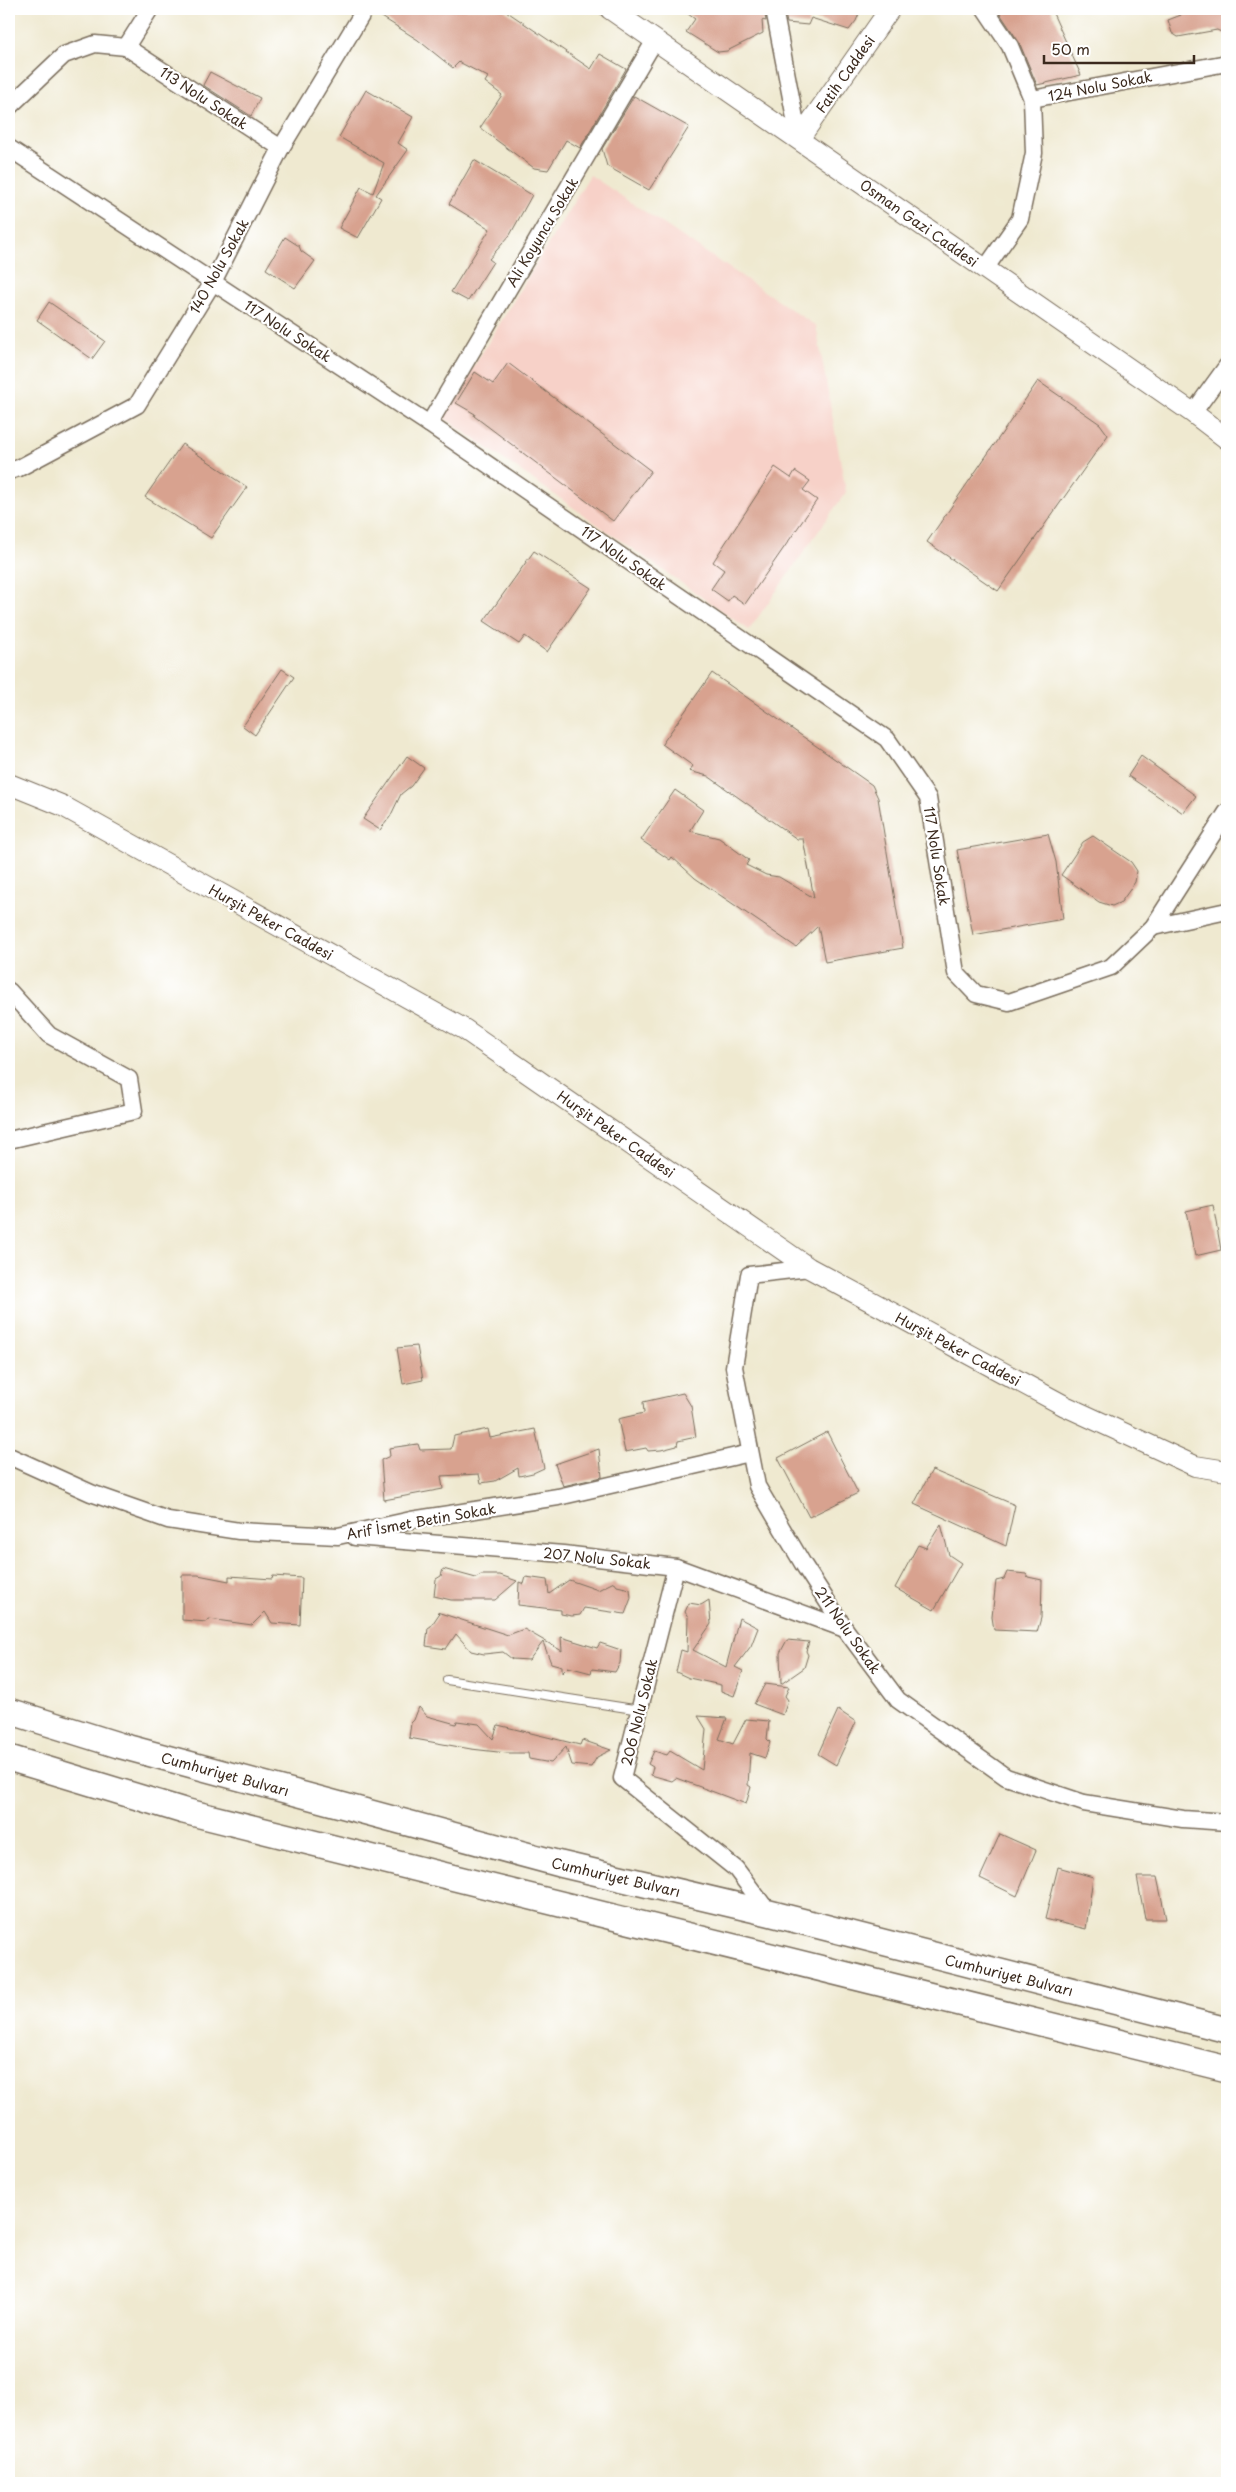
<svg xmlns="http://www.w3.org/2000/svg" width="1236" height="2492" viewBox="0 0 1236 2492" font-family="'Playpen Sans',sans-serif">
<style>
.built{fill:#f7d1c8}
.building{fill:#d8a28f}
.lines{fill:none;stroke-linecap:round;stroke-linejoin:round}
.service-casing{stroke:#7a6d5c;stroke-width:10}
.minor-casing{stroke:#7a6d5c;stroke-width:19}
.tertiary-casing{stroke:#7a6d5c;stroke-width:22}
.primary-casing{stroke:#7a6d5c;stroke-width:28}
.service{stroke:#fff;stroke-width:8}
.minor{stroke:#fff;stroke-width:16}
.tertiary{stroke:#fff;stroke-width:20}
.primary{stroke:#fff;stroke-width:25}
.labels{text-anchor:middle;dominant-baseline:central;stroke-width:4.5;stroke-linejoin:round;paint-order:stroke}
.street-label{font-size:14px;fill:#3b2a1e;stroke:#fff}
</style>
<rect width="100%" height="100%" fill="#fff"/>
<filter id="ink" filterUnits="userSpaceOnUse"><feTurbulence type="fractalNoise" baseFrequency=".02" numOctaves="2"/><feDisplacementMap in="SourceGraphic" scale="10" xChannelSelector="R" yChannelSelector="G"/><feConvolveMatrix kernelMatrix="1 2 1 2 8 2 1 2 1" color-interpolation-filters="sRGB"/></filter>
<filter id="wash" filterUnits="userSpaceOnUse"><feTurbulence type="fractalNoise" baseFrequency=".0096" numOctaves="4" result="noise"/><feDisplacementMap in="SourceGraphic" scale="20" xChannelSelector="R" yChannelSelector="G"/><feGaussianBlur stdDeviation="1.12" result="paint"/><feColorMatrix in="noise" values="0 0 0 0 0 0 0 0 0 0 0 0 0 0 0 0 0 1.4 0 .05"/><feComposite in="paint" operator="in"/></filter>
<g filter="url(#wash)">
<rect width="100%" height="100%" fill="#efe9d0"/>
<path class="built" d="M590,175L816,326L846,492L749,630L443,417Z"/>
<g id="blocks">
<g class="building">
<path d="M375,9H503L591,69L600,54L626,69L580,148L566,140L548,170L534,168L480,128L502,95L485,82L488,77L459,62L453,68L418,40L374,12Z"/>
<path d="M681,9H760L761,14V9H764L766,21L762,20L763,33L727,51L718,52L686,32L695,19Z"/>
<path d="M784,9H861L856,21L849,30L811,18L808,25L787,23Z"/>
<path d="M997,9H1051L1081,75L1037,85L1019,42Z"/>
<path d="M1181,9H1227V35L1217,30L1178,37L1172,33L1168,20L1181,15Z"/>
<path d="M210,72L260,98L251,116L203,85Z"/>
<path d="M366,90L413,117L398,143L408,150L376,195L381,198L358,238L339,228L361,187L373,193L384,163L339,137Z"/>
<path d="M634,96L689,127L649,190L607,166L602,149Z"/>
<path d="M474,160L532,195L510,235L489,259L493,262L468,301L451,292L490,229L449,204Z"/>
<path d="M285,237L299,246L301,251L315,261L295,288L266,269Z"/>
<path d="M49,302L105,341L92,359L37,320Z"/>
<path d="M508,363L651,471L613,521L474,416L475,414L456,403L475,372L493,384Z"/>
<path d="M1038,381L1100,424L1108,435L998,591L927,542Z"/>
<path d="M182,444L247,487L211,538L145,497Z"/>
<path d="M775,467L791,478L795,471L810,481L803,490L817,500L745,604L732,595L728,601L711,589L724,570L713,562Z"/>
<path d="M534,551L591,588L547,652L525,636L519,644L484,621Z"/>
<path d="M282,669L294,677L255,735L243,726Z"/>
<path d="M712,673L872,785L878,798L903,948L825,962L818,926L796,947L695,878L672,857L670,860L641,840L675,790L703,810L690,831L719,838L749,860L746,865L766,875L779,877L814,898L803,839H797L708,776L689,771L693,766L662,744Z"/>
<path d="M407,756L424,768L411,786L401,794L390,817L380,830L363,819Z"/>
<path d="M1141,756L1196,796L1183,813L1128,776Z"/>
<path d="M1048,834L1056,862L1063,919L973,935L957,850Z"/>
<path d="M1093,836L1131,862L1137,871L1135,882L1129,891L1121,902L1112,906L1099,902L1061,875L1083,842Z"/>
<path d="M1213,1205L1221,1250L1195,1256L1186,1211Z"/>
<path d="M417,1346L423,1380L403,1384L397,1348Z"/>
<path d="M683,1393L691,1406L696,1437L678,1441L677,1446L661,1450L648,1451L646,1448L625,1452L618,1419L644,1413L643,1402Z"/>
<path d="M488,1429L490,1438L535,1429L544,1468L533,1473L519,1476L518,1468L495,1481L481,1483L479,1474L441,1476L443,1489L384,1500L381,1460L390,1456L389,1448L418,1444L420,1450L451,1449L454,1436Z"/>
<path d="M827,1432L858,1493L809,1517L778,1458Z"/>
<path d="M599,1449L602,1477L563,1486L555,1464Z"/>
<path d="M932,1470L1015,1505L1006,1546L914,1504Z"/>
<path d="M941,1524L949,1555L961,1563L934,1610L895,1588L918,1545L926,1548Z"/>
<path d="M443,1569L476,1578L481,1575H500L517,1581L495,1600H451L434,1596L436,1579L441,1576Z"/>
<path d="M1007,1572L1026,1574L1028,1577L1042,1580L1041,1618L1037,1632L994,1630L992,1617L996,1581L1004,1579Z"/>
<path d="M182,1575H198L229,1581V1576L272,1579L273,1576L302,1578L300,1625L272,1623L265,1612L252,1625L209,1619L207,1622L182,1620Z"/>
<path d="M526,1577L547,1580L549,1594L569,1580L598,1590L614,1582L617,1586L630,1589L631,1598L625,1614L584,1608L580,1615L572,1616L561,1614V1610L518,1605L519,1582L524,1584Z"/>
<path d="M709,1600L711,1624L693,1650L726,1667L739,1618L758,1628L751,1646L735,1667L743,1671L734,1696L721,1691V1685L689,1678L676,1672L681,1650L687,1652L688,1617L685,1612L689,1603L701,1605Z"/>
<path d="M437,1612L508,1635L524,1629L562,1651L561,1637L597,1648L600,1643L621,1650L620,1663L615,1672L592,1669L591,1673L568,1667L562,1673V1666L551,1663L543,1642L529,1660L512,1659L503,1652L484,1654L471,1651L456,1634L446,1649L426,1646L428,1628L431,1626L439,1614Z"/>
<path d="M787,1640L809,1642L806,1651L808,1655L804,1668L781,1684L780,1653Z"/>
<path d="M765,1684L789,1687L785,1696L788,1700L783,1715L754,1704Z"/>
<path d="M419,1707L427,1716L456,1724L457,1721L479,1724L493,1739L498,1725L580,1745L582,1740L611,1750L597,1757L591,1767L572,1765L566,1747L551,1763L529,1759L528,1753H507L471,1749L409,1738L411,1723L414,1720Z"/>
<path d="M838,1710L856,1722L836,1765L818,1754Z"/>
<path d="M698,1716L727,1718L719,1739L733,1744L746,1719L769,1721L767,1739L770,1742L765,1758L750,1753L748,1785L751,1787L746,1804L676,1778L672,1781L651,1775L653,1767L648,1764L654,1751L667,1755L670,1751L702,1770L706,1729Z"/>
<path d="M1000,1834L1036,1850L1017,1896L980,1878Z"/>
<path d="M1058,1867L1093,1877L1086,1929L1045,1919Z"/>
<path d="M1137,1877H1157L1166,1919H1145Z"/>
</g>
</g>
</g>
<g filter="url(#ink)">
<use href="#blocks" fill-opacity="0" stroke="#7a6d5c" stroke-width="1"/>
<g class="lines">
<g class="service-casing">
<path id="service" d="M447,1680L640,1710"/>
</g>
<g class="minor-casing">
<g id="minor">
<path d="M774,9L799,139"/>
<path d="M985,9L1010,46L1032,99L1034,153L1020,219L985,269"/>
<path d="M126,47L281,148"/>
<path d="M1032,99L1227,63"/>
<path d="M9,107L64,55L95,44L126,47L150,9"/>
<path d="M9,148L429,424L887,739L928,798L956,973L976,994L1009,1002L1111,967L1153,927L1227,812"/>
<path d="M1193,413L1227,366"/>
<path d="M429,424L655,40"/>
<path d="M9,471L19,468L137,405L213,282L281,148L365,9"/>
<path d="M1153,927L1227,911"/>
<path d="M9,991L49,1035L129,1079L134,1111L9,1140"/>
<path d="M809,1268L749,1275L734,1367L757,1486L803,1564L845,1629L898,1700L1006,1777L1084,1803L1183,1819L1227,1822"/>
<path d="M9,1456L91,1493L168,1520L239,1531L338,1536L411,1520L558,1497L750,1453"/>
<path d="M355,1537L563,1554L676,1567L845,1629"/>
<path d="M676,1567L622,1778L736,1869L769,1913"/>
</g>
</g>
<g class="tertiary-casing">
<g id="tertiary">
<path d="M610,9L1193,413L1227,439"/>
<path d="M799,139L890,9"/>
<path d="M9,784L61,805L464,1029L809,1268L1065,1406L1195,1466L1227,1471"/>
</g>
</g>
<g class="primary-casing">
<g id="primary">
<path d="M9,1711L118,1745L560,1864L769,1913L1227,2030"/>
<path d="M9,1758L184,1811L1227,2069"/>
</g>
</g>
<use href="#service" class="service"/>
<use href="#minor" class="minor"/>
<use href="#tertiary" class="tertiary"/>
<use href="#primary" class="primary"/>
</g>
</g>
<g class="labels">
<g class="street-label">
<text transform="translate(845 74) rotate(-55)">Fatih Caddesi</text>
<text transform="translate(1100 86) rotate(-11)">124 Nolu Sokak</text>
<text transform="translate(204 98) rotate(33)">113 Nolu Sokak</text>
<text transform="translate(919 223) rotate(35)">Osman Gazi Caddesi</text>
<text transform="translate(542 232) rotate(-59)">Ali Koyuncu Sokak</text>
<text transform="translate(219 266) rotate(-61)">140 Nolu Sokak</text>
<text transform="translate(288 331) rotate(33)">117 Nolu Sokak</text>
<text transform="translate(624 558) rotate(35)">117 Nolu Sokak</text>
<text transform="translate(937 856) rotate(81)">117 Nolu Sokak</text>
<text transform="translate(271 922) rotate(29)">Hurşit Peker Caddesi</text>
<text transform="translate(616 1134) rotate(35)">Hurşit Peker Caddesi</text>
<text transform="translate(958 1349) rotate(28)">Hurşit Peker Caddesi</text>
<text transform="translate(421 1521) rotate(-10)">Arif İsmet Betin Sokak</text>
<text transform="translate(597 1558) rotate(6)">207 Nolu Sokak</text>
<text transform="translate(848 1630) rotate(55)">211 Nolu Sokak</text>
<text transform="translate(639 1712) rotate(-76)">206 Nolu Sokak</text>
<text transform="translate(225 1774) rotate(15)">Cumhuriyet Bulvarı</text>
<text transform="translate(616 1877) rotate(13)">Cumhuriyet Bulvarı</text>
<text transform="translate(1009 1975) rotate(14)">Cumhuriyet Bulvarı</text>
</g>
</g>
<rect width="1236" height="2492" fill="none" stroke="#fff" stroke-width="30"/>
<path d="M1044 55v8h150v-8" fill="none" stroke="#3b2a1e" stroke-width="2.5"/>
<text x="1051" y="55" font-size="15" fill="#3b2a1e" stroke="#ffffff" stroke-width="4" paint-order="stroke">50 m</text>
</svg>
